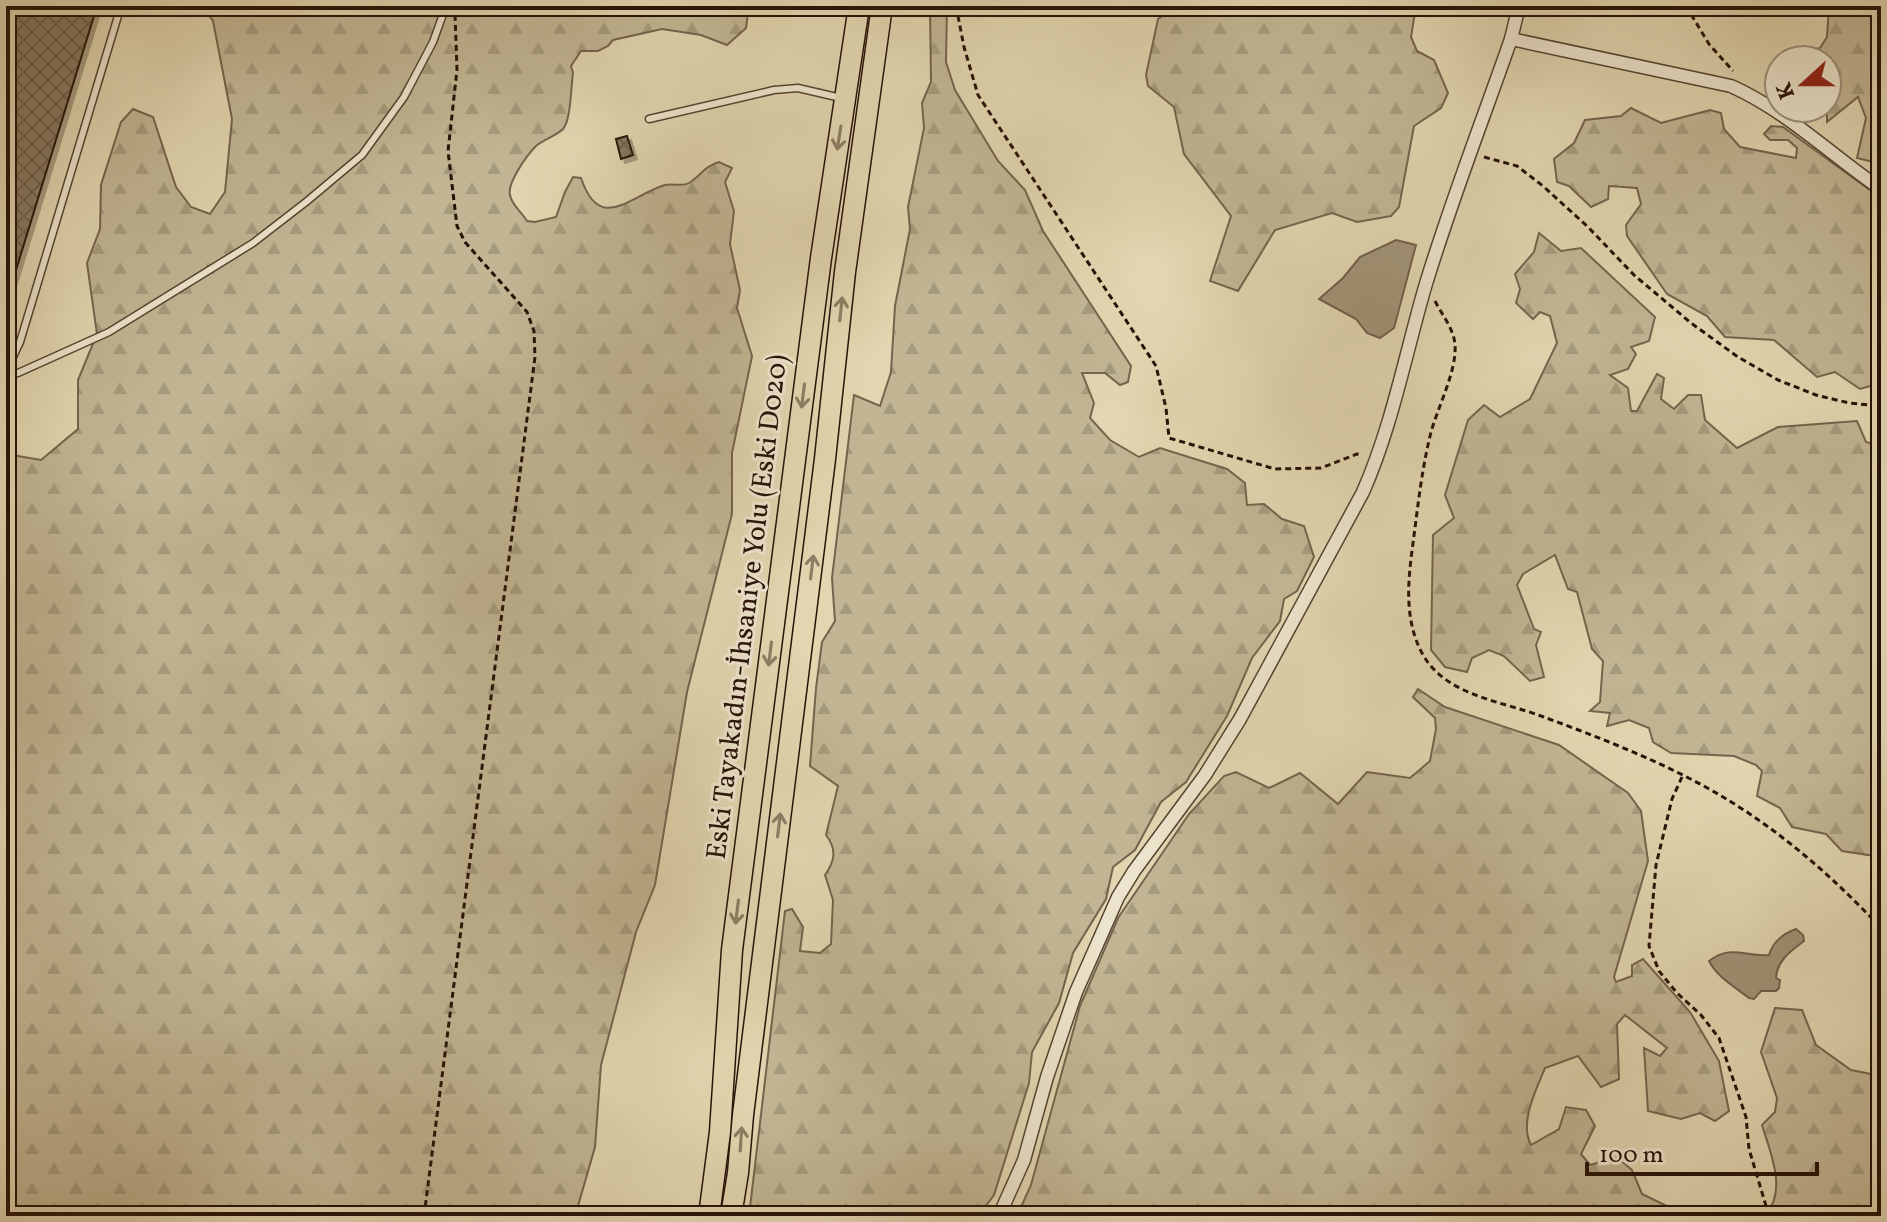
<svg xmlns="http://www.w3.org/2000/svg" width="1887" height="1222" viewBox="0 0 1887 1222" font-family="Vollkorn,serif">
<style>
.forest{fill:url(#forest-firs);stroke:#74644d;stroke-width:2}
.water{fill:#a19377;stroke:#705f4a;stroke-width:2}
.building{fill:url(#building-cross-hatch);stroke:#261207;stroke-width:2;filter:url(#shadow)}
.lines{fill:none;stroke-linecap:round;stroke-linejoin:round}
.service-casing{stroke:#554331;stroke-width:9}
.minor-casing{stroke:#554331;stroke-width:15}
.primary-casing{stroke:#261207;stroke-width:23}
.path{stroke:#261207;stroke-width:3;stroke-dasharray:6 4;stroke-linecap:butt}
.service{stroke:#ece4cc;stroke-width:6}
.minor{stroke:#ece4cc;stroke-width:12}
.primary{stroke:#e1d6b0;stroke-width:20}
.oneway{stroke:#8d7e64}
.labels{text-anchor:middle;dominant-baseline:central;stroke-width:6;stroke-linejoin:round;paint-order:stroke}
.street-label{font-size:28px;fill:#261207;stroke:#ece4cc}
</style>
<defs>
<pattern id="forest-firs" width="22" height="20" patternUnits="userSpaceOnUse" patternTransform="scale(2)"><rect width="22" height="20" fill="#c1b593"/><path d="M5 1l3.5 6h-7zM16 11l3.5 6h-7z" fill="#a69b7d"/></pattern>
<pattern id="building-cross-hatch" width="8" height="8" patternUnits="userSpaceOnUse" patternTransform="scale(2)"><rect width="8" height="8" fill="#87785f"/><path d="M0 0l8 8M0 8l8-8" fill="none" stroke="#6e614c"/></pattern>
<filter id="shadow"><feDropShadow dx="4" dy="4" stdDeviation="0" flood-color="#0004"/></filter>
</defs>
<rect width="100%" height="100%" fill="#e1d6b0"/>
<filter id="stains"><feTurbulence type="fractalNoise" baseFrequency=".0025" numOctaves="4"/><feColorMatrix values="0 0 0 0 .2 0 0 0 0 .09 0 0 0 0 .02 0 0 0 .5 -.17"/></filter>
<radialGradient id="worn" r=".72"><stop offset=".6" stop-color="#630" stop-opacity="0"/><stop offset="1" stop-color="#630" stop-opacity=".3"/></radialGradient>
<g class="forest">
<path d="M202,6H749L746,28L727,45L701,35L662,29L613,40L608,46L598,51H581L571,66L573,73C571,86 571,120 563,129C556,136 544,139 536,146C527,155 507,183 510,195C512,206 522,212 527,221L535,222L556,217L565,192L573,177L581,178C600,234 629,196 665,185C673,183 682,187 689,183C701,176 703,167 719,162L732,168L725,182L734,211L730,244L740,290L737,308L752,356L732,453V514L687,692L655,885L636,932L601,1065L595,1147L578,1206V1216H6V454L41,460L78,429V380L97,334L87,263L100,229L101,185L121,122L133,109L153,117L176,187L191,207L210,214L225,192L232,119L213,21Z"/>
<path d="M930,6H947L946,62L955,90L998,161L1025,190L1043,231L1131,366L1128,382L1120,385L1105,373H1082L1094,403L1090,418L1110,440L1139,457L1160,448L1227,469L1245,483L1247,505L1264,504L1282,519L1304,526L1314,557L1297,591L1284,599L1280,621L1252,658L1227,716L1186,782L1161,802L1135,850L1113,867L1106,899L1073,953L1059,1003L1032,1052L1029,1083L994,1195L978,1216H749L785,911L792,909L803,927L800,951L820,953L831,944L833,900L825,875C835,861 837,849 826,835L838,786L810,766L816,688L822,642L835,621L832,578L854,395L880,406L891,372L895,306L910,229L908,207L924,128L922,103L931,82Z"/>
<path d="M1177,6H1416L1411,37L1417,51L1434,60L1448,93L1441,108L1414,126L1399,207L1391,216L1357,222L1332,213L1275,230L1238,291L1210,281L1231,216L1184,154L1174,107L1148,86L1146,75L1158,19Z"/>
<path d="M1829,6H1881V164L1857,158L1866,118L1858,97L1827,122V60H1804V52L1820,48L1827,37Z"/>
<path d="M1631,108L1661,123L1710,110L1721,113L1724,129L1740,147L1796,158L1797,148L1788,140H1770L1764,134L1771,126L1783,127L1881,198V383L1860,389L1835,372L1817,377L1774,340L1725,337L1707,316L1667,294L1627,236L1626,225L1641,204L1637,188L1609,186L1608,199L1591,207L1569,186L1557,182L1554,159L1574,143L1585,120L1621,116Z"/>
<path d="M1539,233L1561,251L1581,248L1655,317L1649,341L1631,347L1636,354L1628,369L1610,375L1628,388L1631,411H1637L1657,374L1664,378L1661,399L1674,409L1688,395H1701L1705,420L1737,448L1778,427L1857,421L1866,442L1881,446V463L1874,478L1881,488V892L1874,856L1842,851L1826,834L1792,827L1780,808L1757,796L1762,771L1756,765L1734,756L1671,753L1653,742L1649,728L1629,720L1607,726L1610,713L1590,711L1600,702L1603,661L1592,649L1577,592L1568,589L1555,555L1523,574L1517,585L1534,629L1541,632L1536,645L1544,677L1530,681L1504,656L1489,650L1472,658L1467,672L1445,667L1431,650L1433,535L1454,518L1445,495L1468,420L1484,405L1500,417L1530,399L1557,343L1550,316L1540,312L1533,319L1516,303L1520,289L1515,274L1534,252Z"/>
<path d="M1418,689L1445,707L1559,745L1628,793L1641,811L1648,861L1614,977L1616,982L1632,976V965L1643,959L1690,1012L1719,1061L1729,1111L1715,1121L1700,1113L1681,1119L1648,1111L1644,1048L1660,1056L1667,1048L1625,1015L1617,1024L1619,1079L1601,1087L1578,1056L1545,1068C1536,1090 1519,1123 1531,1145L1559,1129L1566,1107L1586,1110L1595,1126L1581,1154L1590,1165L1617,1157L1632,1170L1642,1194L1675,1210L1680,1216H1009L1021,1207L1031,1185L1080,1006L1118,918L1189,814L1224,776L1236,772L1269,788L1300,773L1338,804L1367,772L1410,778L1430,761L1436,729L1435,718L1413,697Z"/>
<path d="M1775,1008L1802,1010L1816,1045L1851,1070L1871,1074L1881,1071V1216H1741L1765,1215C1788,1191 1770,1152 1762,1125L1775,1112L1777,1098L1761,1052Z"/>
</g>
<g class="water">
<path d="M1396,240L1416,245L1394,328L1380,338L1367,333L1356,319L1319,299L1343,278L1360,257Z"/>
<path d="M1796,929L1803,935L1804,941C1791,951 1777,960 1776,978L1780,980L1779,988L1776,991H1761L1754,999L1749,998C1735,987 1717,977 1709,961C1731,944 1745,957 1769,955C1773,942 1782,934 1796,929Z"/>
</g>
<g class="building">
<path d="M6,6H97L9,293L6,292Z"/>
<path d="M627,136L633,155L621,159L616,139Z"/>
</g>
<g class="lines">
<g class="service-casing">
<g id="service">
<path d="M649,119L774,90L798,88L841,98"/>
<path d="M6,364L12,359L20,342L121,6"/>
<path d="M6,375L18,373L109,332L253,243L306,202L362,155L404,97L433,42L446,6"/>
</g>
</g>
<g class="minor-casing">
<g id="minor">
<path d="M1511,39L1731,86C1787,111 1831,155 1881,189"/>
<path d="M999,1216L1024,1160L1047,1077L1076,992L1118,897L1134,871L1205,775L1240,719L1363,492C1392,426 1405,356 1425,287C1450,204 1482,122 1511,39L1519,6"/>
</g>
</g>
<g class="primary-casing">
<g id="primary">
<path d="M709,1216L720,1132L732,950L821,258L859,6"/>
<path d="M731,1216L738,1173L743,1115L825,459L845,272L882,6"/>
</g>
</g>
<g class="path">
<path d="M956,6L964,47L978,95L1156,366L1166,408L1169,438L1275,469L1321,468L1357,454L1362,456"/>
<path d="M1686,6L1709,44L1733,71"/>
<path d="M1484,157L1517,166L1543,186L1588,227L1634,275L1691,323L1738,357L1778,380L1816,395L1849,403L1881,406"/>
<path d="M1435,301C1442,315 1454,329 1455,345C1457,370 1438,407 1431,432C1423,464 1419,496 1415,528C1410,567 1402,609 1419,647C1440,695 1498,700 1541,716C1601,738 1668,764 1723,797C1782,832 1835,879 1881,928"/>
<path d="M1682,777L1672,799L1656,865L1649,946L1659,971L1677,993L1701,1015L1719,1038L1746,1117L1749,1149L1769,1216"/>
<path d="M424,1216L535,357L534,331L527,312L465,242L457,226L448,151L457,70L455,14"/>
</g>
<use href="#service" class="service"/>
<use href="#minor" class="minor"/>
<use href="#primary" class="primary"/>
</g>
<defs><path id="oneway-shaft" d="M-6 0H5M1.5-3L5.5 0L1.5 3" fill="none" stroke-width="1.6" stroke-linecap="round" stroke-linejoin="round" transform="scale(2)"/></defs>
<g class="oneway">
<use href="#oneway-shaft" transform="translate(839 138) rotate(99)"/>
<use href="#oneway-shaft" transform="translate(841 309) rotate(-84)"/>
<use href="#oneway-shaft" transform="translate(803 396) rotate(97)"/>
<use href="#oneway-shaft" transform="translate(812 567) rotate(-83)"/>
<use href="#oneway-shaft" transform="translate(770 654) rotate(97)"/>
<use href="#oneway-shaft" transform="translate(779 825) rotate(-83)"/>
<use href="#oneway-shaft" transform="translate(737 912) rotate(97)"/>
<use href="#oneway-shaft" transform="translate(741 1139) rotate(-86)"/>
</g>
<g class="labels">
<g class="street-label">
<text transform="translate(748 607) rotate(-83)">Eski Tayakadın-İhsaniye Yolu (Eski D020)</text>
</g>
</g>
<rect width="1887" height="1222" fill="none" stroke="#e1d6b0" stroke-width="32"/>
<rect x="8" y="8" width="1871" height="1206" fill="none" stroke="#261207" stroke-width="4"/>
<rect x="16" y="16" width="1855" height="1190" fill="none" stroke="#261207" stroke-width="2"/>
<g transform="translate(1803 84) rotate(249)"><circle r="38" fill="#ece4cc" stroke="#9d907d" stroke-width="2"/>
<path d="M0-6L14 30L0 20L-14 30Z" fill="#8f2418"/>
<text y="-12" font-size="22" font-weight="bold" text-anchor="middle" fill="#261207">K</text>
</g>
<path d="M1587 1162v12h230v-12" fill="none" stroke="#261207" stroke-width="4"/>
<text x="1599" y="1162" font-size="24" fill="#261207" stroke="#ece4cc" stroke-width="6" paint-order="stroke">100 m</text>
<rect width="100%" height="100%" filter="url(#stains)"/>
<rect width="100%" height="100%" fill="url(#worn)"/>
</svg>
